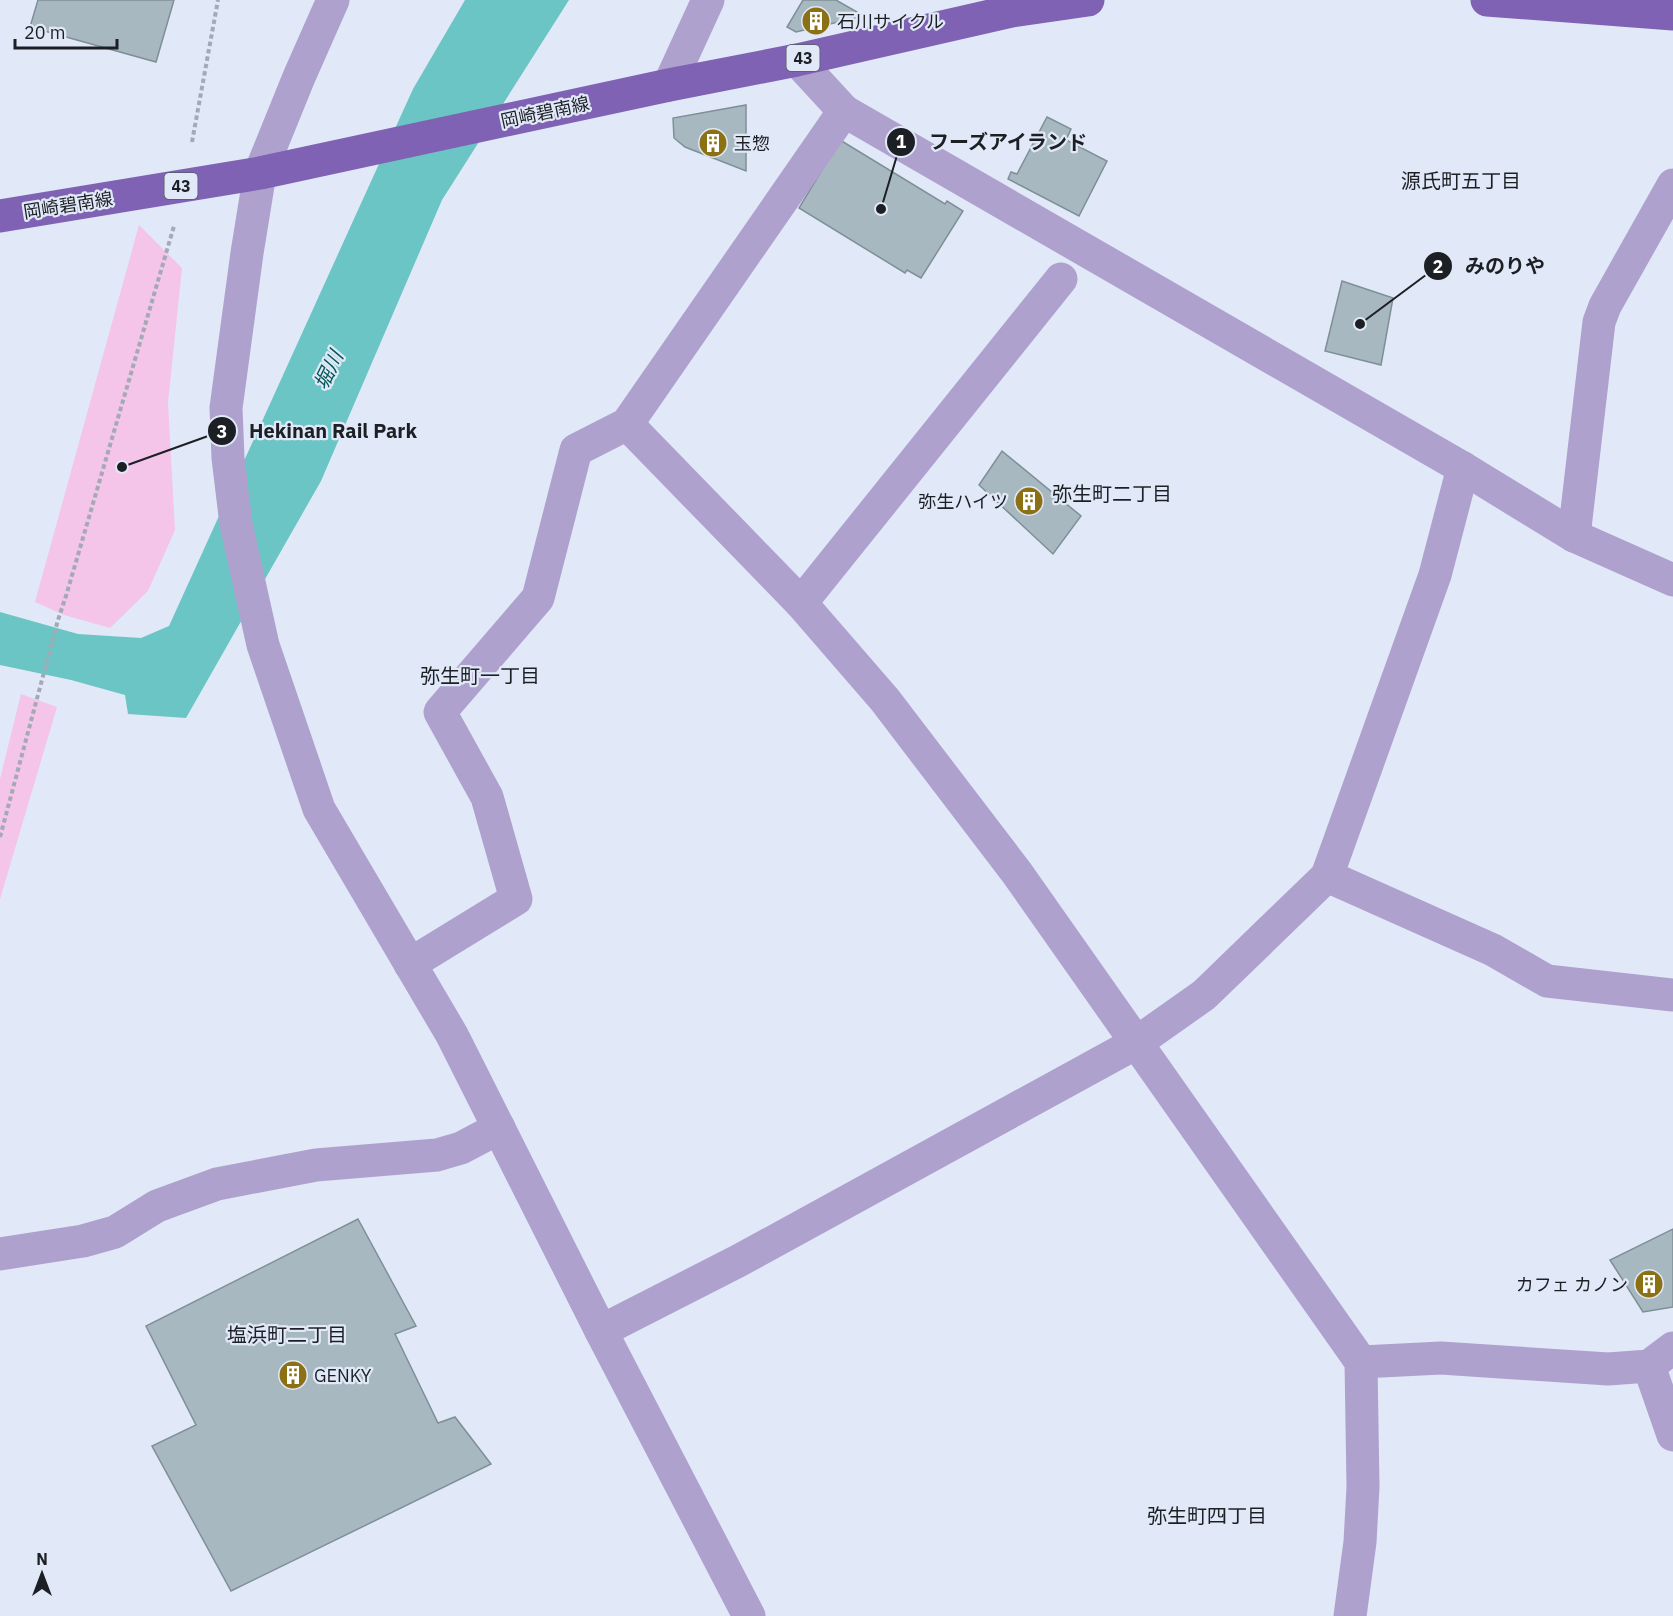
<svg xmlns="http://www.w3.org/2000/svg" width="1673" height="1616" viewBox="0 0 1673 1616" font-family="'IBM Plex Sans','Noto Sans JP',sans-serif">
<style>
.green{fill:#f4c4e9}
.water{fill:#6bc5c4}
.building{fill:#a7b8c0;stroke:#7f8f97;stroke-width:1.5}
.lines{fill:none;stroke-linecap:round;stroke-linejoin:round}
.path{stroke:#a3a9b5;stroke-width:4;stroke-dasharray:4.5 3;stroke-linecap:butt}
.minor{stroke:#afa1ce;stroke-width:33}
.major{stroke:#7f62b3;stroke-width:33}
.labels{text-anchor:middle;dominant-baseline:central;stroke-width:4.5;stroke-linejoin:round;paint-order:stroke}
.shield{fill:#e1e9f8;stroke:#575c64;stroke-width:1.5}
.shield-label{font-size:16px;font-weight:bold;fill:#1c1f24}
.poi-label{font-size:18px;fill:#1c1f24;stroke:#e1e9f8;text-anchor:start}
.street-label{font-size:18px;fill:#1c1f24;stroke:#e1e9f8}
.neighbourhood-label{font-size:20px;fill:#1c1f24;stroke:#e1e9f8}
.water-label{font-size:20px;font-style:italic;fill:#045858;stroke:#e1e9f8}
.leader{fill:none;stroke:#1c1f24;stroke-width:2}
.callout-dot{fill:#1c1f24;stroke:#e1e9f8;stroke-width:2}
.mark-label{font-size:18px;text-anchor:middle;font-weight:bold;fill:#fff}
.callout-label{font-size:20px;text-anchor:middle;font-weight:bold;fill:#1c1f24;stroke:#e1e9f8;stroke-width:4.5;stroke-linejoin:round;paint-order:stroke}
</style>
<rect width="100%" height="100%" fill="#e1e9f8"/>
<g class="green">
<path d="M139,225L182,268L168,403L175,530L148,591L110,628L64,615L35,602Z"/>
<path d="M21,694L57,707L0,899V779Z"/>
</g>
<path class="water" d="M465,0H569L442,200L321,481L186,718L128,714L125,695L71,680L0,665V612L78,634L141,638L169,626L413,89Z"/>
<g class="building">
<path d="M38,0H174L156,62L30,27Z"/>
<path d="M803,0H836L864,16L796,32L787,27Z"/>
<path d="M746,105V171L685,147L674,138L673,118Z"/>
<path d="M1047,117L1071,129L1066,140L1107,161L1079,216L1008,179L1011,172L1017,174Z"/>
<path d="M840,140L945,204L947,201L963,211L921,278L907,270L905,273L799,208Z"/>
<path d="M1342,281L1393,298L1381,365L1325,351Z"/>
<path d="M1002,451L1081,516L1053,554L979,485Z"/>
<path d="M358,1219L416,1326L395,1334L438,1423L455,1417L491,1464L231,1591L152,1446L196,1425L146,1326Z"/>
<path d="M1673,1229V1307L1643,1312L1610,1260Z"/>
</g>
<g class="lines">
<g class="path">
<path d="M192,142L218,0"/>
<path d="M0,837L58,620L66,596L174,226"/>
</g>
<g class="minor">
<path d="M333,0L299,77L260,173L247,253L226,408L228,458L236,524L263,645L319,809L452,1035L601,1331L749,1616"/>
<path d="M669,85L708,0"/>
<path d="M844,111L1463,468L1574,536L1673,580"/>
<path d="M627,424L801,603L885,700L1017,873L1361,1362L1363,1487L1360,1542L1350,1616"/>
<path d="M1574,536L1599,322L1605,306L1673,185"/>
<path d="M801,603L1061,279"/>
<path d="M1327,876L1493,950L1547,981L1673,995"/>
<path d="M410,964L516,899L487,797L440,712L538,598L576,450L627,424L844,111L797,60"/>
<path d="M0,1254L83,1241L115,1232L157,1206L217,1184L316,1165L437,1155L461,1148L499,1128"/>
<path d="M601,1331L740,1260L1136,1043L1204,995L1327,876L1435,575L1463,468"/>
<path d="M1361,1362L1441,1358L1608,1369L1649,1366L1673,1348"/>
<path d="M1649,1366L1673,1435"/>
</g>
<g class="major">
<path d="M1487,0L1673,14"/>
<path d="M0,216L260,173L669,85L797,60L1012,11L1088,0"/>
</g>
</g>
<defs>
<g id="building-disc" transform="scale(1.5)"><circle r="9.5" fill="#8c7114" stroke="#e1e9f8"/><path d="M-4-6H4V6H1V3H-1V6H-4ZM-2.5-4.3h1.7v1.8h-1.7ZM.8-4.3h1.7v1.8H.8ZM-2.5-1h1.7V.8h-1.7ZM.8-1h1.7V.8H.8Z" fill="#fff"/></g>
</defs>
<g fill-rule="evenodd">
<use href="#building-disc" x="816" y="21"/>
<use href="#building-disc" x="713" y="143"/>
<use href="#building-disc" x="1029" y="501"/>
<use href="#building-disc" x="1649" y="1284"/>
<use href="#building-disc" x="293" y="1375"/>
</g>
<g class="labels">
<g class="shield">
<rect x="786.5" y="45" width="33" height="26" rx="4.5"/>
<rect x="164.5" y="173" width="33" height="26" rx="4.5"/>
</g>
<g class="shield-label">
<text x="803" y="58">43</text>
<text x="181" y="186">43</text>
</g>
<g class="poi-label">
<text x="837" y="21">石川サイクル</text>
<text x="734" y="143">玉惣</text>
<text x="1008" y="501" text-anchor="end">弥生ハイツ</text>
<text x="1628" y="1284" text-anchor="end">カフェ カノン</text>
<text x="314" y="1375">GENKY</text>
</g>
<g class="street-label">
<text transform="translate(545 112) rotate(-12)">岡崎碧南線</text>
<text transform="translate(68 205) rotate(-9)">岡崎碧南線</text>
</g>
<g class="neighbourhood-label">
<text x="1461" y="180">源氏町五丁目</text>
<text x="1112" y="493">弥生町二丁目</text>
<text x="480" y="675">弥生町一丁目</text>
<text x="287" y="1334">塩浜町二丁目</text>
<text x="1207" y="1515">弥生町四丁目</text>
</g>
<g class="water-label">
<text transform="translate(328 370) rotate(-64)">堀川</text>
</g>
</g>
<path class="leader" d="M881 209L901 142M1360 324L1438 266M122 467L222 431"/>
<g class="callout-dot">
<circle cx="881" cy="209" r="6"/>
<circle cx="1360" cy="324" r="6"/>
<circle cx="122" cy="467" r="6"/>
<circle cx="901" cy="142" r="15"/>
<circle cx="1438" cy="266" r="15"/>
<circle cx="222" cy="431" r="15"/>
</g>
<g class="mark-label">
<text x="901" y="148">1</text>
<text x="1438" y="273">2</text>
<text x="222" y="438">3</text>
</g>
<g class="callout-label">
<text x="1008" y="149">フーズアイランド</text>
<text x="1505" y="273">みのりや</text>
<text x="333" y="438">Hekinan Rail Park</text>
</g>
<g transform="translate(42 1574)" stroke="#e1e9f8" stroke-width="4.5" paint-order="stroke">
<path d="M0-4.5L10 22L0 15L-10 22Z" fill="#1c1f24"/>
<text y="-9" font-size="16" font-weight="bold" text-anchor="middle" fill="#1c1f24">N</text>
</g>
<path d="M15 39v9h102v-9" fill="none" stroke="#1c1f24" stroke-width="3"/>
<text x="24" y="39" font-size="18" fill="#1c1f24" stroke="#e1e9f8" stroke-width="4.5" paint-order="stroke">20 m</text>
</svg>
